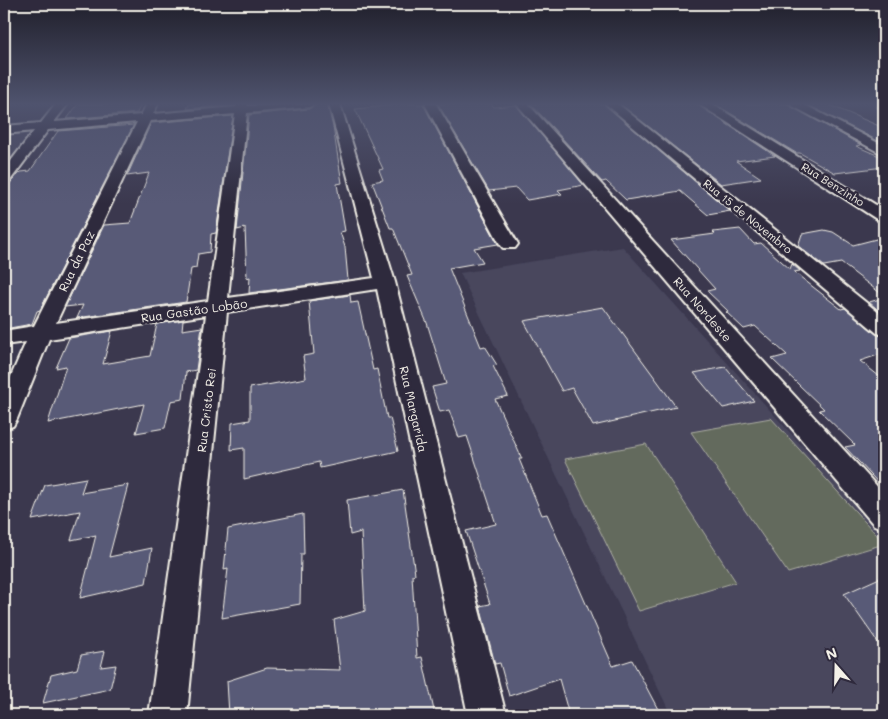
<svg xmlns="http://www.w3.org/2000/svg" width="888" height="719" viewBox="0 0 888 719" font-family="Mali,sans-serif">
<style>
.built{fill:#48465d}
.green{fill:#646a5d;stroke:#acaea2}
.building{fill:#585a77;stroke:#f4f1e8}
.lines{fill:none;stroke-linecap:round;stroke-linejoin:round}
.minor-casing{stroke:#f4f1e8;stroke-width:4}
.minor{fill:#2f2a3d;fill-rule:evenodd}
.labels{text-anchor:middle;dominant-baseline:central;stroke-width:5;stroke-linejoin:round;paint-order:stroke}
.far-street-label{font-size:11px;fill:#f4f1e8;stroke:#2f2a3d}
.street-label{font-size:12px;fill:#f4f1e8;stroke:#2f2a3d}
</style>
<rect width="100%" height="100%" fill="#3b384e"/>
<filter id="ink" filterUnits="userSpaceOnUse"><feTurbulence type="fractalNoise" baseFrequency=".02" numOctaves="2"/><feDisplacementMap in="SourceGraphic" scale="10" xChannelSelector="R" yChannelSelector="G"/><feConvolveMatrix kernelMatrix="1 2 1 2 8 2 1 2 1" color-interpolation-filters="sRGB"/></filter>
<g filter="url(#ink)">
<g class="built">
<path d="M35,130L4,169V133Z"/>
<path d="M623,247L884,537V715H662L670,713L460,273Z"/>
</g>
<g class="green">
<path d="M771,418L884,543V544L788,573L691,432Z"/>
<path d="M646,444L736,582L639,611L565,459Z"/>
</g>
<g class="building">
<path d="M78,104H141L137,113L67,119Z"/>
<path d="M189,104H235L187,109Z"/>
<path d="M316,104H327L333,127L342,183L337,184L345,231L340,232L345,247L348,280L249,293L250,277L247,278L245,228L237,230L249,115L309,109Z"/>
<path d="M406,104H423L498,244L474,248L483,262L449,268L481,347L485,346L497,365L493,366L508,396L495,399L522,459H519L542,515L547,514L613,666L632,660L661,715H569L559,679L509,696L500,663L495,664L480,606L490,604L466,531L496,524L467,436L459,438L449,410L440,412L432,387L446,384L427,323L407,276L412,275L393,228H390L372,182L383,180L379,170L383,169L355,109Z"/>
<path d="M438,104H491L494,107L516,105L584,185L558,190L562,194L527,200L516,188L489,191Z"/>
<path d="M531,104H604L730,211L708,215L680,191L626,200L606,181L602,182Z"/>
<path d="M620,104H697L775,156L736,161L761,178L721,184Z"/>
<path d="M715,104H787L861,145L856,146L884,158V167L835,173L800,153H796Z"/>
<path d="M806,104H827L884,128V139L878,141Z"/>
<path d="M233,116L216,233L211,234L210,252L198,254L196,268L191,269L186,302L77,318L83,305L65,307L104,225L130,223L149,173L127,176L151,123Z"/>
<path d="M134,125L40,310L37,311L32,324L4,329V195L10,183L21,172L30,171L58,131Z"/>
<path d="M740,229L754,244L761,243L790,269L792,264L800,271L794,272L841,309L845,308L876,334L884,337V353L860,361L884,380V489L845,447L855,445L819,410L824,409L772,359L787,355L755,326L744,329L726,312L728,311L707,291L715,289L671,240L715,234L713,232Z"/>
<path d="M824,230L833,232L853,245L884,237V296L841,263L824,266L798,246L802,234Z"/>
<path d="M350,295L351,303L358,302L373,370L377,369L387,418H390L398,451L320,468L319,462L244,479V448L231,450L232,423L250,420V388L306,378L303,356L314,354L309,301Z"/>
<path d="M884,298V315L869,302Z"/>
<path d="M603,307L661,386L676,407L593,426L572,388L562,391L524,321Z"/>
<path d="M183,320L182,330L202,327L196,370L186,372L183,399L171,401L165,428L136,433L144,404L48,423L66,366L56,368L69,338L112,331L103,364L150,356L157,324Z"/>
<path d="M725,367L754,401L723,408L694,373Z"/>
<path d="M86,478L81,493L128,485L109,557L152,548L146,583L80,598L96,535L71,540L80,511L32,520L45,485Z"/>
<path d="M403,490L415,574L412,575L417,658L422,657L435,715H229L227,681L267,668L340,670L334,620L365,611L361,532L350,535L347,500Z"/>
<path d="M303,514L304,554H301L300,604L222,618L228,569L224,570L228,529Z"/>
<path d="M884,576V651L844,594Z"/>
<path d="M105,651L101,667L116,665L110,689L43,703L51,675L77,669L81,655Z"/>
</g>
<g class="lines">
<g class="minor-casing">
<g id="minor">
<path d="M56,104H68L54,122L141,115L147,104H158L153,114L236,107L237,104H247L248,106L314,104L309,107L247,113L228,298L374,278L329,104H340L395,282L506,715H468L377,289L227,312L187,715H149L206,315L49,339L17,419L13,426L4,429V392L26,342L4,345V331L34,326L137,122L48,130L9,182L4,183V170L34,131L4,134V126L41,123ZM235,114L208,301L56,323L150,121Z"/>
<path d="M425,104H436L518,244L515,248H503L500,244Z"/>
<path d="M517,104H528L884,494V529L874,525Z"/>
<path d="M606,104H618L884,317V335L877,333Z"/>
<path d="M699,104H712L884,210V222L878,220Z"/>
<path d="M789,104H803L884,146V155Z"/>
<path d="M876,104H884V108L877,106Z"/>
</g>
</g>
<use href="#minor" class="minor"/>
</g>
</g>
<linearGradient id="sky" x2="0" y2="1"><stop stop-color="#201f2b"/><stop offset="0.51" stop-color="#4f536e"/><stop offset="1" stop-color="#4f536e" stop-opacity="0"/></linearGradient>
<rect width="888" height="204" fill="url(#sky)"/>
<g class="labels">
<g class="far-street-label">
<text transform="translate(833 184) rotate(32)">Rua Benzinho</text>
<text transform="translate(748 216) rotate(39)">Rua 15 de Novembro</text>
</g>
<g class="street-label">
<text transform="translate(76 261) rotate(-64)">Rua da Paz</text>
<text transform="translate(703 309) rotate(49)">Rua Nordeste</text>
<text transform="translate(194 310) rotate(-8)">Rua Gastão Lobão</text>
<text transform="translate(414 409) rotate(77)">Rua Margarida</text>
<text transform="translate(206 410) rotate(-83)">Rua Cristo Rei</text>
</g>
</g>
<rect width="888" height="719" fill="none" stroke="#2f2a3d" stroke-width="20"/>
<rect x="10" y="10" width="868" height="699" fill="none" stroke="#f4f1e8" stroke-width="2" filter="url(#ink)"/>
<g transform="translate(836 666) rotate(340)" stroke="#2f2a3d" stroke-width="4" paint-order="stroke">
<path d="M0-4L9 19L0 12L-9 19Z" fill="#f4f1e8"/>
<text y="-8" font-size="14" font-weight="bold" text-anchor="middle" fill="#f4f1e8">N</text>
</g>
</svg>
